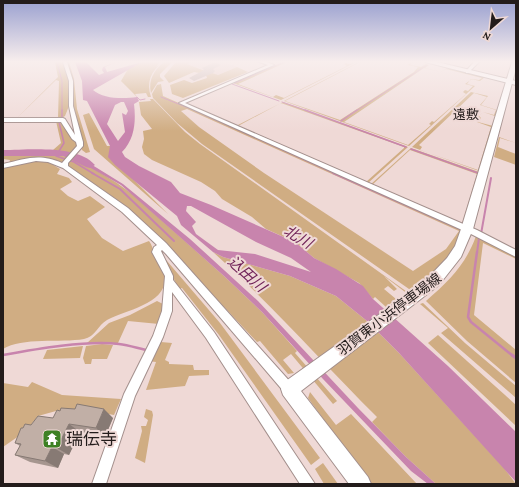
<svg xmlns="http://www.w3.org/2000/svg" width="519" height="487" viewBox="0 0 519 487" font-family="'Crimson Pro','Noto Sans JP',serif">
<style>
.built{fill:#e7c9c5}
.green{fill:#d0ad83;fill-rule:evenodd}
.water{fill:#c884ad;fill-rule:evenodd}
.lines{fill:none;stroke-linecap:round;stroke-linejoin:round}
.stream-far4{stroke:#c884ad;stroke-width:1}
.stream-far3{stroke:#c884ad;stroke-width:1.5}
.stream-far2{stroke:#c884ad;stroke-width:2}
.stream-far1{stroke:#c884ad;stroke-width:2.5}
.stream{stroke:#c884ad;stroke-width:3}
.river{fill:#c884ad;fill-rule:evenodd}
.taxiway{fill:#c0adaa;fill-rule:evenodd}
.street-casing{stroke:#a38f8c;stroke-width:2}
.secondary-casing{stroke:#a38f8c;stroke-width:2}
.primary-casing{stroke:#a38f8c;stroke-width:2}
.street{fill:#fff;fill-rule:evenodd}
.secondary{fill:#fff;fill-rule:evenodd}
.primary{fill:#fff;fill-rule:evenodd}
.wall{fill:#a6968f}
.shaded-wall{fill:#877a74}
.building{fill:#c1afa6;stroke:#877a74}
.labels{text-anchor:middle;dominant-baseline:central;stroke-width:4;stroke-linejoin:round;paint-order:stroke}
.far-quarter-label{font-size:13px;fill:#231c1b;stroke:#efd9d6}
.street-label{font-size:14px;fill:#231c1b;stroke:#efd9d6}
.water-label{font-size:15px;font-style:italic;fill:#6e1e55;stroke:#efd9d6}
.near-poi-label{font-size:17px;fill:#231c1b;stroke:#efd9d6;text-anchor:start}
</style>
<rect width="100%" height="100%" fill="#efd9d6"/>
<path class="built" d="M192,62H221L237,67L217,75L187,64Z"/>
<g class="green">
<path d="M55,62H63L68,76L69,94V106L65,116L60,119H16L58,77ZM56,80L59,81L58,119L17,118Z"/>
<path d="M66,62H69L74,79L77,109L90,152L86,153L82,150L73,107L72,81Z"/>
<path d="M142,62H160L156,67L163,62C151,71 146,82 151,97H148L146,93L135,94L137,97L121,81L128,69Z"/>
<path d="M164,62H172L160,74V77L164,81L158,82L151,93C148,80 154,70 164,62Z"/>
<path d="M176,62H192L187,64L205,71L200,73L194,72L169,83L164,76Z"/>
<path d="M266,62L276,65L287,62L238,84L273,97L276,95L284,98L347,66L344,64L346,63L350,64L356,62L281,100L233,83L273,65Z"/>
<path d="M359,62H360L285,101L340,120L414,72L418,67L408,65L412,62L410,65L421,67L426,64L429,65L425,68L441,72L447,68L485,77L480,81L471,79L467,84L475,86L409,146L284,101ZM424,68L441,72L446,69L482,78L479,80L472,79L465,84L473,86L468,91L465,90L463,92L466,94L434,122L432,121L429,124L431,125L408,145L344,122Z"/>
<path d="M237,67L248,72L183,98L172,94L170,85L184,80L192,83L207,78L206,75L212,73L218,75Z"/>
<path d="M161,84L163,96L461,228L460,231L462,232C453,258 435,273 415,290L409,289L202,144L177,123L153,98L152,94L157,85ZM187,109L459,231L446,249L413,271L264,173L199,127L181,111Z"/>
<path d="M471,92L488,96L481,105L497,110L495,116L483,112L479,116L481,118L478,122L493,126L479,171L412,147ZM474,93L487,97L480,105L496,110L494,115L483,112L478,117L480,118L477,122L491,127L478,170L420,150L422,147L419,145Z"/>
<path d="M150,99H153L185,132L200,144L410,294L409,295L384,276L397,289L394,291L388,286L384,289L396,299L386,307L375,297L373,299L359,283L314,258L295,242L266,229L252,217L222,199L215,191L201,182L152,160L144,154L142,147L144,139L143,131L152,129L141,115L139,102L151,101Z"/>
<path d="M283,102L408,147L367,184L236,126ZM281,103L404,147V148L366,182L238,126Z"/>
<path d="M89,113L107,146H110L130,176L168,214L94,149L83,115Z"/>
<path d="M14,121L3,131L14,121H60L75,142L78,144L77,149L73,153L60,151L3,152L53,150L61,143L56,121Z"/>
<path d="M499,137L516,143L500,138L498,147L516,154V165L494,157Z"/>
<path d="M411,148L479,172L463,226L370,185ZM410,150L477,174L462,224L372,185Z"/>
<path d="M49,154L69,157L60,163L40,158L9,164L10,160L3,159V155Z"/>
<path d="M72,159L86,164L117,183L132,194L224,276L262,312L297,351L295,353L337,401L333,404L291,354L283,360L294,373L288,374L260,341L257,342L149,227L116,199L68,166L67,163Z"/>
<path d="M34,160C44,160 51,163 60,169L57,174L69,178L72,182L60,189L68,196L78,201L90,196L105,207L87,219L102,238L123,251L149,241C153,246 154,255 158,262C160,267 165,273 165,278C166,304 125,310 107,320C98,325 95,337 84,339C61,343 22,337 3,349V167Z"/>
<path d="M476,236L516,255V259L483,243L474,315L516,350V383L467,341L426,301C450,280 466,264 476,236Z"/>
<path d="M213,252L223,257L290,276L336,296L367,321L399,353L504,468L516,484H436L406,457L372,422L377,417C322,362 271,304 213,252Z"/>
<path d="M161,254L220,323L320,458L311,465L219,335L182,288L179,289Z"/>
<path d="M157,301L163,304L164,310L159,324L128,321L118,343H87L109,323L130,315Z"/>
<path d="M423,303L465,343L516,386V398L441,333L448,328L420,304Z"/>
<path d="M438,335L516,405V426L428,343Z"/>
<path d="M163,337L161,342L172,343L165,360L169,362V364L193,365L194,370H209V375L189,376L185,386L146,390L156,362L148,361Z"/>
<path d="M102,344L113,345L107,359H92L91,364H85L83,358L86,346Z"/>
<path d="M83,346L80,358L43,359L47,350Z"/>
<path d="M32,382L62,395L121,399L114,415L80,409L56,411L38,416L26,431L3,447V383L28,387Z"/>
<path d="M310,392L336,425L351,414L417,484H371L308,398Z"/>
<path d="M146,409L152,411L153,415L145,463L135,458L142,431L141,426H146L148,420L144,417Z"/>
<path d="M323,463L338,484H324L315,469Z"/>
</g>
<g class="water">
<path d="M75,62H86L99,75L104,73L102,70L103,67L117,62L105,67L107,72L142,62L93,90C103,99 123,99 137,97L139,101L134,104C136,121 135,139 122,152L125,157L139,166L171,182L180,193L211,205L295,242L314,258L336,269L363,286L373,299L448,366L516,432V482L399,353L367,321L336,296L290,276L223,257L213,252L181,225L177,216L115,165L108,157L110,146L87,101L83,100L82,81ZM121,102H124L128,111L126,115L122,113L125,132L118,141L107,124L115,105ZM187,206H191L256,242L291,258L311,272L255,254L218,250L196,234L192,226L196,222L186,211Z"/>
<path d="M76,155L123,184L190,239L258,301L358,408L406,457L436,484H428L411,471L323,379L262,312L224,276L121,185L73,158Z"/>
</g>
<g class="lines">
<g class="stream-far4">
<path d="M57,62L62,81V111"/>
<path d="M257,62L267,65"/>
<path d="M235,83L284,62"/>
<path d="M232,84L279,101"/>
<path d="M137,97L140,100L145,99"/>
<path d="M161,97L196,111"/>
<path d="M282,102L308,111"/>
<path d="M356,111L427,65"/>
</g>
<g class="stream-far3">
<path d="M62,110V117"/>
<path d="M194,110L336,174"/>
<path d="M305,110L406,147"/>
<path d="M341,121L357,110"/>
<path d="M59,122L64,143L56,156L74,162L94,174"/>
<path d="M411,149L478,173"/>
</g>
<g class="stream-far2">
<path d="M92,173L120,189L174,241"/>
<path d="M333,173L460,229"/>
<path d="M481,234L491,178"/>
<path d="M477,253L479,238"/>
</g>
<g class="stream-far1">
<path d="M477,252L468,317L471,322L513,356"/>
<path d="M3,355C36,349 87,340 119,344C128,345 137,348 146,350"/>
</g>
<path class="stream" d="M512,355L516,358"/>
<path class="river" d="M3,150C28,150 77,144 95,165L90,168L86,167L63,156H3Z"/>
<path class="taxiway" d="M215,62L221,65L213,69L215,71L213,73L194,81L189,78L204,70L202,68Z"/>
<g class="street-casing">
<g id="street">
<path d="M63,62H67L73,81V106L83,142V146L68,163V166L128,208L166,243L293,385L295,389L293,393L289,395L285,393L166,254L162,250L161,251L173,276V280L214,332L315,484H300L206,338L172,292V311L163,337L135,396L106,484H92L124,394L153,336L162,311L165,276L152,252L154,247L157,245L122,212L63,168L48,162L36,161L3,168V164C26,159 39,153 62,163L77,146L76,142L72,139L61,122H3V118H63L65,119L75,135L69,106V81Z"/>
<path d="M260,62H267L274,65L185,103L477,230L516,250V257L471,234L179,103L268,65Z"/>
<path d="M474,62H479L468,73H466V71Z"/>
</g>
</g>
<g class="secondary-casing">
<path id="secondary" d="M512,62H516V68L473,229L461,257L439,285L301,391L368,477L371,484H349L283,395L281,389L283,383L422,284L447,258L455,246L461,229Z"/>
</g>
<g class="primary-casing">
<path id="primary" d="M425,62H437L516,81V85Z"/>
</g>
<use href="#street" class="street"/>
<use href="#secondary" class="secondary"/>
<use href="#primary" class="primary"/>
</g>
<path class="wall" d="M53,418H113L105,437L80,432L69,455L64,454L58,468L30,462L15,455L20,446L15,443L23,428Z"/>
<g class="shaded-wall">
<path d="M104,409L113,418L105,437L96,428Z"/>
<path d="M69,424L80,432L69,455L57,448Z"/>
<path d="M52,447L64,454L58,468L45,461Z"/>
</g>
<path class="building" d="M77,404L104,409L96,428L69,424L57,448L52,447L45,461L15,455L21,444L15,443L21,428H23L25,424L31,425L38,416L53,418L57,410L60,411L61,408L75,409Z"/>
<linearGradient id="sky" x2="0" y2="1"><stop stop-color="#9ba1d0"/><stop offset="0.47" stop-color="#f8eeed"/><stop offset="1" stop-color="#f8eeed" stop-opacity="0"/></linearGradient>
<rect width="519" height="131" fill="url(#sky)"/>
<defs>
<g id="temple-square" transform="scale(1)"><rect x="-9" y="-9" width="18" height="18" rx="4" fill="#3d8124" stroke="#efd9d6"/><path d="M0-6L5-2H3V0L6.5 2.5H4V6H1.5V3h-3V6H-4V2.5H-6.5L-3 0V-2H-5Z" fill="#fff"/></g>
</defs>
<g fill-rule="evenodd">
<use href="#temple-square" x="52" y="439"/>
</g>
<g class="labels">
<g class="far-quarter-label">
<text x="466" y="114">遠敷</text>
</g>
<g class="street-label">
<text transform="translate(389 314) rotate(-37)">羽賀東小浜停車場線</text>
</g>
<g class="water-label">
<text transform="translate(298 237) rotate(31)">北川</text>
<text transform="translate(247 274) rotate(42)">込田川</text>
</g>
<g class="near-poi-label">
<text x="66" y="439">瑞伝寺</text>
</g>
</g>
<rect width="519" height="487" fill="none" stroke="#231c1b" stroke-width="8"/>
<g transform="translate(491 28) rotate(208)" stroke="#efd9d6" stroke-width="3" paint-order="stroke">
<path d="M0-3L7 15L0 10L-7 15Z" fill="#231c1b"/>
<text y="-6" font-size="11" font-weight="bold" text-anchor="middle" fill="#231c1b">N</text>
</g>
</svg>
